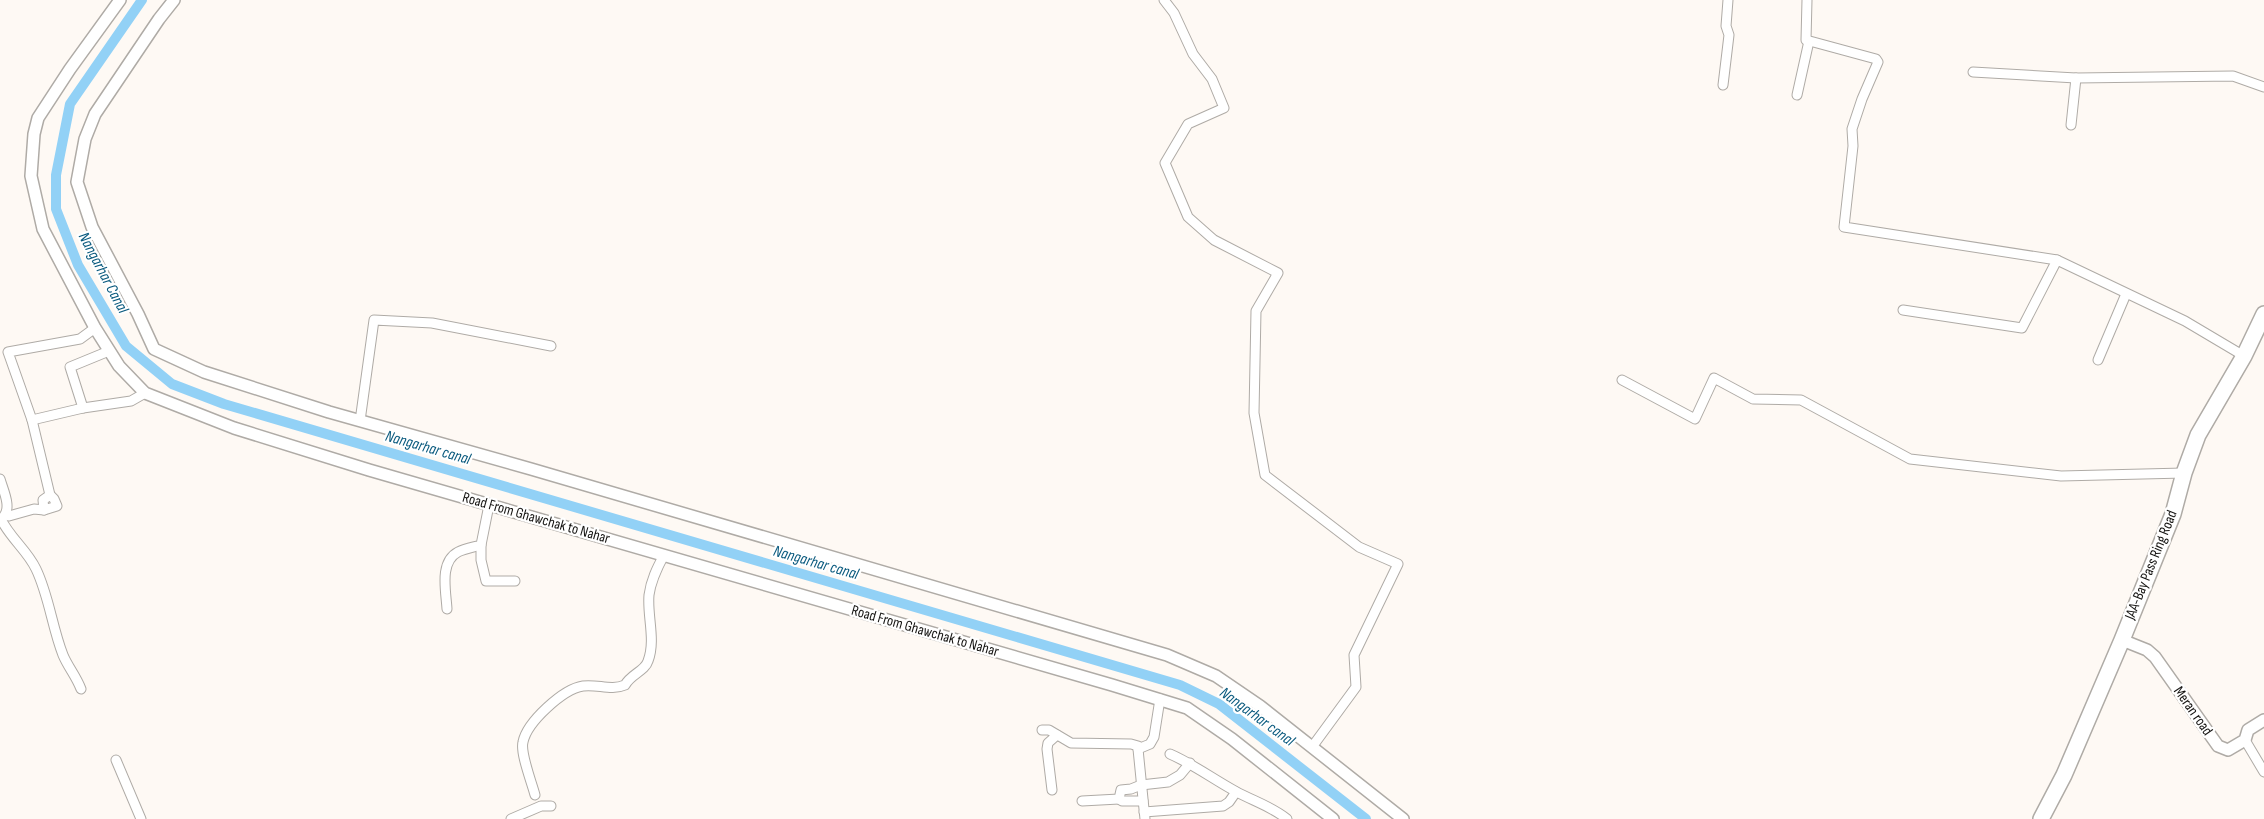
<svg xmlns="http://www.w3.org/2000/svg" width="2264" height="819" viewBox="0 0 2264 819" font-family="'Sofia Sans Condensed',sans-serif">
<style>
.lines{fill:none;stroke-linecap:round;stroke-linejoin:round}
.canal{stroke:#92d1f6;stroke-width:10}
.minor-casing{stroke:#afaba6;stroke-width:11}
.tertiary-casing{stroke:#afaba6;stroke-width:14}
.trunk-casing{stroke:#afaba6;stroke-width:18}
.minor{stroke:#fff;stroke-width:9}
.tertiary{stroke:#fff;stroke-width:11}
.trunk{stroke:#fff;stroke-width:15}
.labels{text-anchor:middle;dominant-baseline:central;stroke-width:4.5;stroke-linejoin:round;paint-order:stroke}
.street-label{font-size:15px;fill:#141311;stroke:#fff}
.water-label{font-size:16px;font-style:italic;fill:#0a5a7e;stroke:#fff}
</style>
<rect width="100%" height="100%" fill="#fef9f4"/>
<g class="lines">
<path class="canal" d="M142,0L70,104L56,175V209L78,265L126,346L172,384L224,404L1180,685L1219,704L1366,819"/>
<g class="minor-casing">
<g id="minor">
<path d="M1164,0L1174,13L1193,54L1212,79L1224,108L1188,124L1165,163L1188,217L1214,240L1278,273L1256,311L1254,413L1265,475L1359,547L1398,564L1354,655L1356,687L1312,747"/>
<path d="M1807,0L1806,40L1876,59L1878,62L1862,99L1852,129L1853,146L1844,227L2057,260L2185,321L2244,356"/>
<path d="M1973,72L2076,78L2233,76L2264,87"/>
<path d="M1723,85L1729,35L1726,26L1728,0"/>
<path d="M1797,95L1809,41"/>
<path d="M2071,125L2076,78"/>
<path d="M1903,310L2022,328L2057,260"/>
<path d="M2098,360L2126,294"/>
<path d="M1622,380L1695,419L1714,378L1753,399L1801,400L1910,459L2061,476L2184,473"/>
<path d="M83,408L70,367L109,351"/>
<path d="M32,420L83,408L131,401L145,393"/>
<path d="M360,421L374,320L432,323L551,346"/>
<path d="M0,479C3,490 13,509 2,518"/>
<path d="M44,510L43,500L50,495L32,420L8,352L80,339L95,328"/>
<path d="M7,514L9,516L34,509L44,510L57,506L54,499L50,495"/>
<path d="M1,519C10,538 27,550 36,569C49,596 52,627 63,655C68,667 76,676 81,689"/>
<path d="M481,545V560L486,581H515"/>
<path d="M447,609C446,591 439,562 458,552C464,549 474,547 481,545L489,505"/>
<path d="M1042,730H1049L1071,743L1131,744L1138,746V749"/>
<path d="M2245,740L2264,772"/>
<path d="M1170,754C1193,764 1213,779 1235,791C1253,801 1271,806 1287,819"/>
<path d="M116,760L141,819"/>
<path d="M1052,790L1047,749L1048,743L1057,735"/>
<path d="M535,795C532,783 520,753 523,742C527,722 563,689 583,686C598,684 611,691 625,685C631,674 645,671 648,661C656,640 647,616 649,595C651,580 657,568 664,555"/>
<path d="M1119,799L1122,801H1143"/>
<path d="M1082,801L1119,799L1121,790L1131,789L1141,785L1168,782L1180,775L1190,763"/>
<path d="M1144,812L1223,806L1229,802L1236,792"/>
<path d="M511,819L541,806H551"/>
<path d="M1145,819L1138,749L1150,744L1154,737L1160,699"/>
</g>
</g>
<g class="tertiary-casing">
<g id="tertiary">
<path d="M120,0L70,69L38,118L34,134L31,176L43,229L95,328L119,366L145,393L234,428L369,470L1112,685L1187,708L1232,739L1333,819"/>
<path d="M174,0L159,19L95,114L85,139L77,182L92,227L138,314L154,349L204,372L329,412L531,469L1167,655L1216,676L1260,706L1403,819"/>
<path d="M2122,640L2147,650L2155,657L2218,746L2228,750L2245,740L2248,730L2264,720"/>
</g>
</g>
<g class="trunk-casing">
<path id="trunk" d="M2041,819L2064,775L2122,640L2173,514L2184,473L2198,435L2244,356L2264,314"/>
</g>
<use href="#minor" class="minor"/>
<use href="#tertiary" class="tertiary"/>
<use href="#trunk" class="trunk"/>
</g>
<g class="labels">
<g class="street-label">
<text transform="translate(536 518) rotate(16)">Road From Ghawchak to Nahar</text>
<text transform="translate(2151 565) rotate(-68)">JAA-Bay Pass Ring Road</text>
<text transform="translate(925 631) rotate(16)">Road From Ghawchak to Nahar</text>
<text transform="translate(2193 711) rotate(55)">Meran road</text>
</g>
<g class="water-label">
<text transform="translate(103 273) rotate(62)">Nangarhar Canal</text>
<text transform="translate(428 448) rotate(16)">Nangarhar canal</text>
<text transform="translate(816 563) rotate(16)">Nangarhar canal</text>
<text transform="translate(1257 717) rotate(36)">Nangarhar canal</text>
</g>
</g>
</svg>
